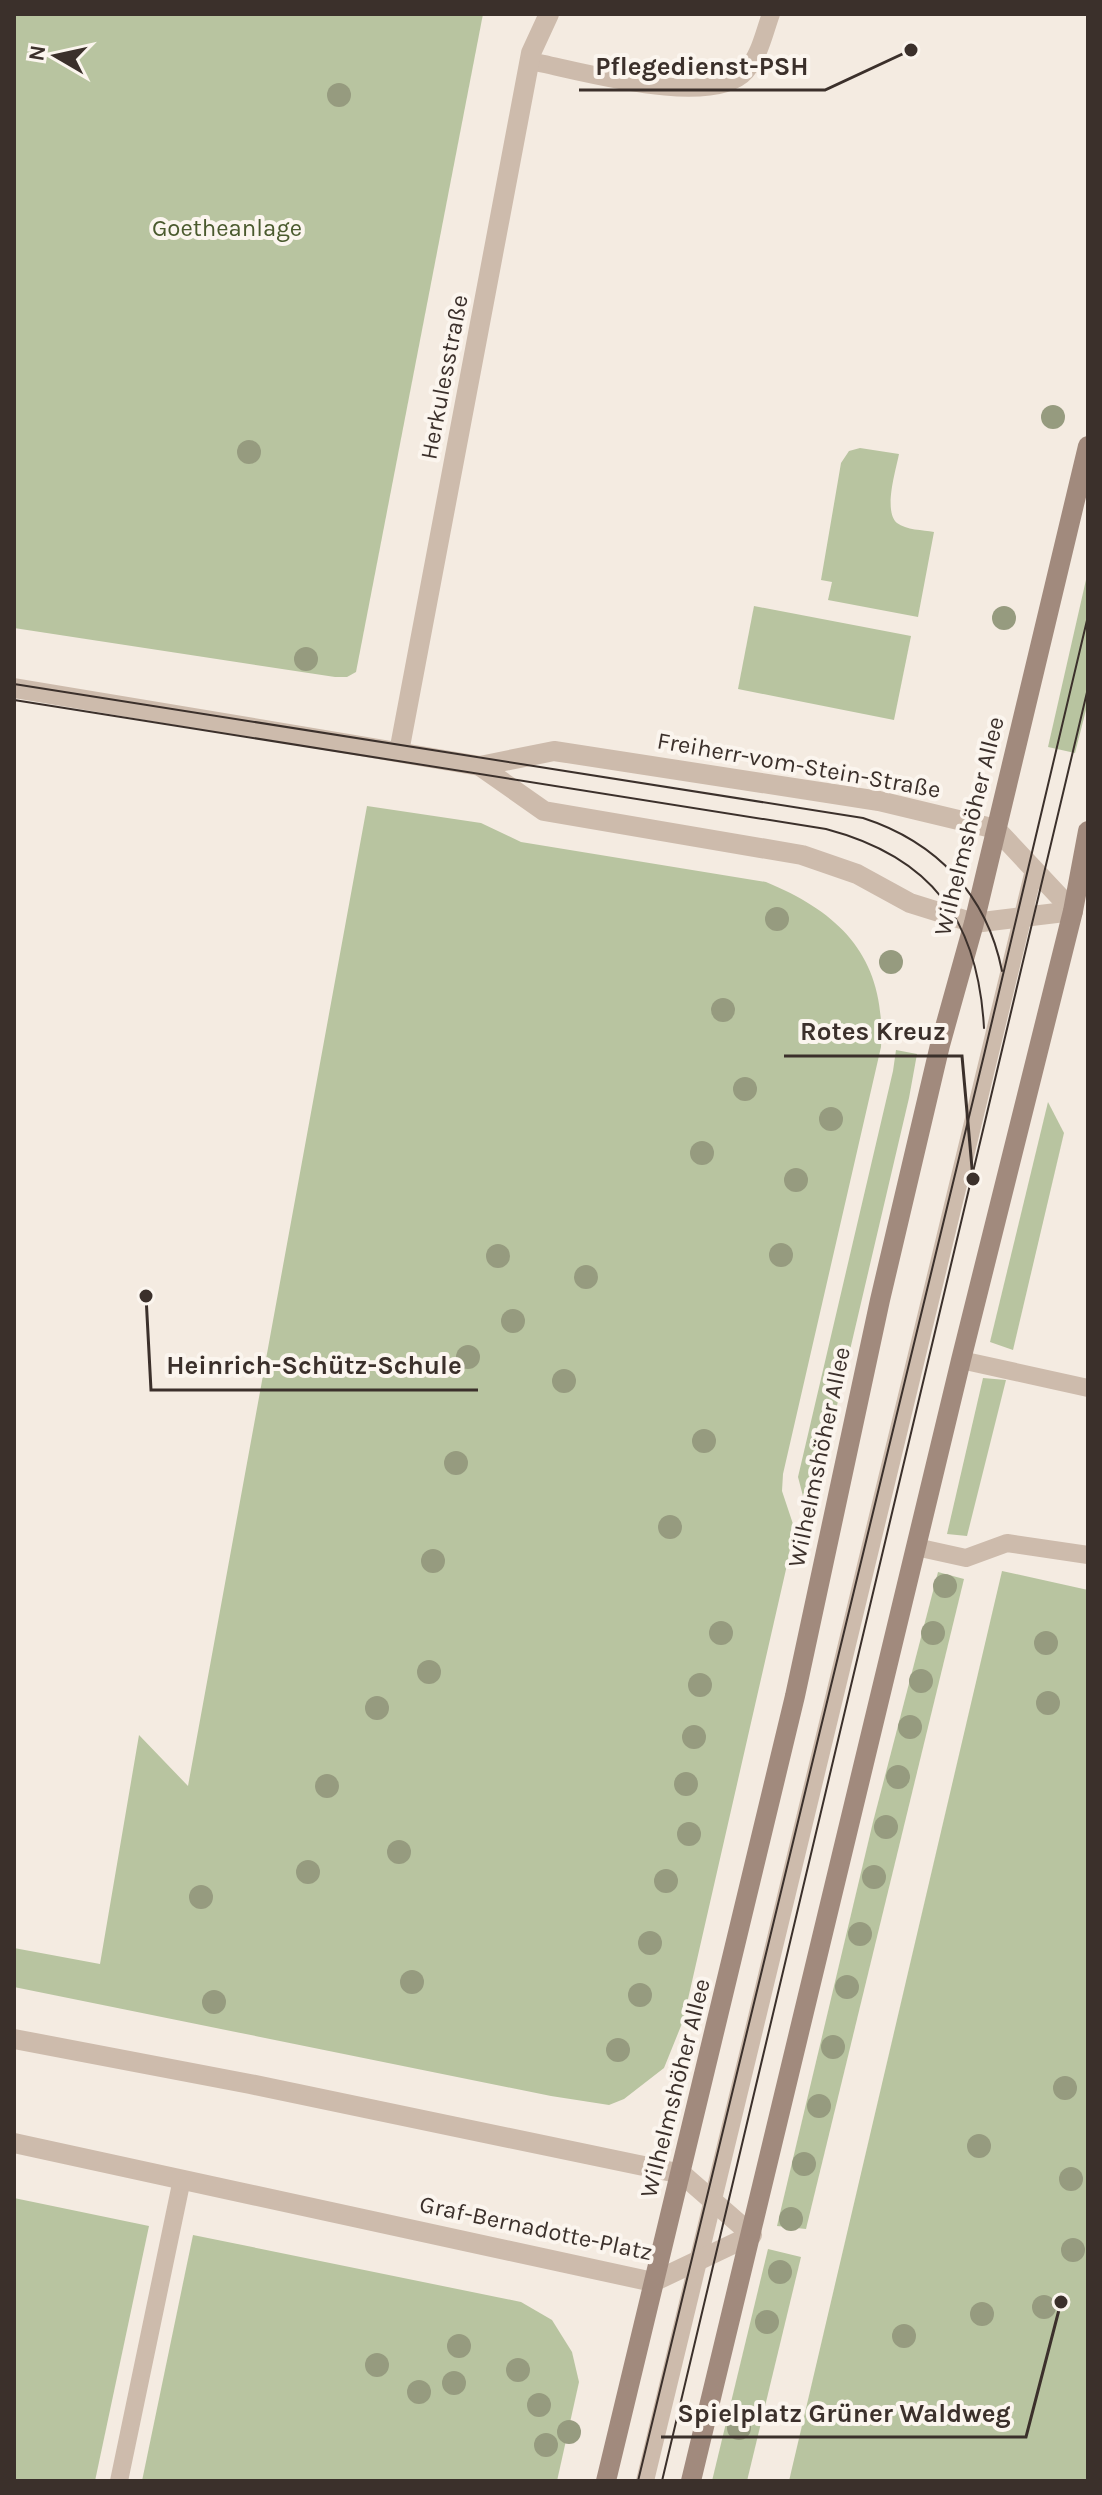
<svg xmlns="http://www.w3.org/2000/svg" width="1102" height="2495" viewBox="0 0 1102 2495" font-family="Karla,sans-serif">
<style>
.green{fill:#b8c4a0}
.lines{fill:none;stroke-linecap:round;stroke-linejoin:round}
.service{stroke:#cdbbac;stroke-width:18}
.minor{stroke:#cdbbac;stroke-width:20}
.tertiary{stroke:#cdbbac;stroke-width:20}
.secondary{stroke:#a18a7d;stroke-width:20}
.tram{stroke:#3b302b;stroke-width:2}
.tree{fill:#969b7f}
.labels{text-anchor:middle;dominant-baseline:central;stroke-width:8;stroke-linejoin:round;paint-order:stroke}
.park-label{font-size:24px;fill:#4a5a2e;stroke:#fbf5ee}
.street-label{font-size:24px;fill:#3b302b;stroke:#fbf5ee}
.leader{fill:none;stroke:#3b302b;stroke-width:3}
.callout-dot{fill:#3b302b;stroke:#fbf5ee;stroke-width:3}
.callout-label{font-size:26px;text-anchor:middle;font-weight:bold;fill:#3b302b;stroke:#fbf5ee;stroke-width:8;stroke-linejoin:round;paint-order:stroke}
</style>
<rect width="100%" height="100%" fill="#f4ebe1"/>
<g class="green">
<path d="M14,14H483L356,672L347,677H335L14,628Z"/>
<path d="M860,448L899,454C896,470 883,511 897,523C906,530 923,530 934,532L918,617L828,600L832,582L821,580L841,463L849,451Z"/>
<path d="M1088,571V702L1075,753L1048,747Z"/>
<path d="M754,606L911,636L894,720L738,689Z"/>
<path d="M367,806L481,823L521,842L766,882C843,914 886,959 881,1047L783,1474L782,1491L794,1527L787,1565L683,2021L664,2068L624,2099L609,2105L551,2096L14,1987V1948L100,1964L139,1735L188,1786Z"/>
<path d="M896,1050L917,1054L909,1098L813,1508L803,1496L798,1477L893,1071Z"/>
<path d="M1048,1102L1064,1133L1013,1350L990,1342Z"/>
<path d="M983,1378L1006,1380L967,1536L947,1534Z"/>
<path d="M1002,1571L1088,1590V2481H789Z"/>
<path d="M938,1572L964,1579L806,2229L777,2226L873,1822Z"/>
<path d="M14,2198L149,2226L95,2481H14Z"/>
<path d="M193,2235L521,2302L552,2320L572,2352L579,2382L557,2481H142Z"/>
<path d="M768,2249L801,2257L747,2481H712Z"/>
</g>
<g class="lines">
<g class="service">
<path d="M530,61C578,70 712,110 746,71C760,55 764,33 771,14"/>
<path d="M961,1360L1088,1388"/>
<path d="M916,1547L966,1558L1007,1543L1088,1555"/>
<path d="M119,2481L182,2179"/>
<path d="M645,2481L1034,870"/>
</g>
<path class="minor" d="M399,752L531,53L549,14"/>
<g class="tertiary">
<path d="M14,688L480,766L554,751L879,801L996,829L1073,911"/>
<path d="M480,766L544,811L802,855L857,874L910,903L974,923L1073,911"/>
<path d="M14,2039L250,2084L682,2174L752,2235L653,2282L14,2143"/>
</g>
<g class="secondary">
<path d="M606,2481L795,1696L880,1300L940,1045L974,923L1088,446"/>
<path d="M691,2481L961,1360L1073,911L1088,831"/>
</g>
<g class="tram">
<path d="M14,684L863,818C937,842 987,895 1002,971"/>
<path d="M14,700L826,829C932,857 978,920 984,1028"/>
<path d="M638,2481L984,1055L1088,616"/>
<path d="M662,2481L1088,688"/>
</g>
</g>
<g class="tree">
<circle cx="339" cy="95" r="12"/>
<circle cx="1053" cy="417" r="12"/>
<circle cx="249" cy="452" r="12"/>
<circle cx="1004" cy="618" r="12"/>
<circle cx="306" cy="659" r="12"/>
<circle cx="777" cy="919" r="12"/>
<circle cx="891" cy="962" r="12"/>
<circle cx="723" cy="1010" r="12"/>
<circle cx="745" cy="1089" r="12"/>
<circle cx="831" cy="1119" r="12"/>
<circle cx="702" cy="1153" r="12"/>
<circle cx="796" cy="1180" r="12"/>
<circle cx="781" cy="1255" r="12"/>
<circle cx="498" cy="1256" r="12"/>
<circle cx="586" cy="1277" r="12"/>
<circle cx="513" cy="1321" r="12"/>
<circle cx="468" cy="1357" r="12"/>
<circle cx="564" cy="1381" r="12"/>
<circle cx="704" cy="1441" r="12"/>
<circle cx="456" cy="1463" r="12"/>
<circle cx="670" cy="1527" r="12"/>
<circle cx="433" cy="1561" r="12"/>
<circle cx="945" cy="1586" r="12"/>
<circle cx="721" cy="1633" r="12"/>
<circle cx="933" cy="1633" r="12"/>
<circle cx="1046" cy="1643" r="12"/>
<circle cx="429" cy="1672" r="12"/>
<circle cx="921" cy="1681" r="12"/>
<circle cx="700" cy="1685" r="12"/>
<circle cx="1048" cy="1703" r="12"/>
<circle cx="377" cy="1708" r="12"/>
<circle cx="910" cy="1727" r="12"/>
<circle cx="694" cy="1737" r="12"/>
<circle cx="898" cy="1777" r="12"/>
<circle cx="686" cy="1784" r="12"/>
<circle cx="327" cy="1786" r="12"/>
<circle cx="886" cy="1827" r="12"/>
<circle cx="689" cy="1834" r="12"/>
<circle cx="399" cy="1852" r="12"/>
<circle cx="308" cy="1872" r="12"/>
<circle cx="874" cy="1877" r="12"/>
<circle cx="666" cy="1881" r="12"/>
<circle cx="201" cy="1897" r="12"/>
<circle cx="860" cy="1934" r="12"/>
<circle cx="650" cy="1943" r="12"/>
<circle cx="412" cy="1982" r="12"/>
<circle cx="847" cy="1987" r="12"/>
<circle cx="640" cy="1995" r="12"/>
<circle cx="214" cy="2002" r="12"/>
<circle cx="833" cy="2047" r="12"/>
<circle cx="618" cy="2050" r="12"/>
<circle cx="1065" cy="2088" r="12"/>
<circle cx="819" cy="2106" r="12"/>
<circle cx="979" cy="2146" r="12"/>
<circle cx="804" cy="2164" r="12"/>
<circle cx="1071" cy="2179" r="12"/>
<circle cx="791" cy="2219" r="12"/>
<circle cx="1073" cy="2250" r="12"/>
<circle cx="780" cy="2272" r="12"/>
<circle cx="1044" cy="2307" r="12"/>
<circle cx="982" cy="2314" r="12"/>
<circle cx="767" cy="2322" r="12"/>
<circle cx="904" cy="2336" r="12"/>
<circle cx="459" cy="2346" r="12"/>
<circle cx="377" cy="2365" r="12"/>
<circle cx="518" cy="2370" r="12"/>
<circle cx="454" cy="2383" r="12"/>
<circle cx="419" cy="2392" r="12"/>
<circle cx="539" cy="2405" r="12"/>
<circle cx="739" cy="2428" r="12"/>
<circle cx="569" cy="2432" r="12"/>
<circle cx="546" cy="2445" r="12"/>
</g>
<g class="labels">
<g class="park-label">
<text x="227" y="228">Goetheanlage</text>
</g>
<g class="street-label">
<text transform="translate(444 377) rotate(-79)">Herkulesstraße</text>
<text transform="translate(799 765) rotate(10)">Freiherr-vom-Stein-Straße</text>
<text transform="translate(969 826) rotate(-76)">Wilhelmshöher Allee</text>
<text transform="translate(819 1457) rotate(-78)">Wilhelmshöher Allee</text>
<text transform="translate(675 2088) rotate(-76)">Wilhelmshöher Allee</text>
<text transform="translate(536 2228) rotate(12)">Graf-Bernadotte-Platz</text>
</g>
</g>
<path class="leader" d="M911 50L825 90H579M973 1179L962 1056H784M146 1296L151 1390H478M1061 2302L1026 2437H661"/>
<g class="callout-dot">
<circle cx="911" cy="50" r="8"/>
<circle cx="973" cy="1179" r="8"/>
<circle cx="146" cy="1296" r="8"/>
<circle cx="1061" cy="2302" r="8"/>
</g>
<g class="callout-label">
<text x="702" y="75">Pflegedienst-PSH</text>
<text x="873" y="1040">Rotes Kreuz</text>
<text x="314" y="1374">Heinrich-Schütz-Schule</text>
<text x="844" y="2422">Spielplatz Grüner Waldweg</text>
</g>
<rect width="1102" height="2495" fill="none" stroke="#3b302b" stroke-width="32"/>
<g transform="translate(56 56) rotate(279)" stroke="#fbf5ee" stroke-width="6" paint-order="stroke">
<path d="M0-6L14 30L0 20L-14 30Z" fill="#3b302b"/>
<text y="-12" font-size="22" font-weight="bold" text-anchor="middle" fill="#3b302b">N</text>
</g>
</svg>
